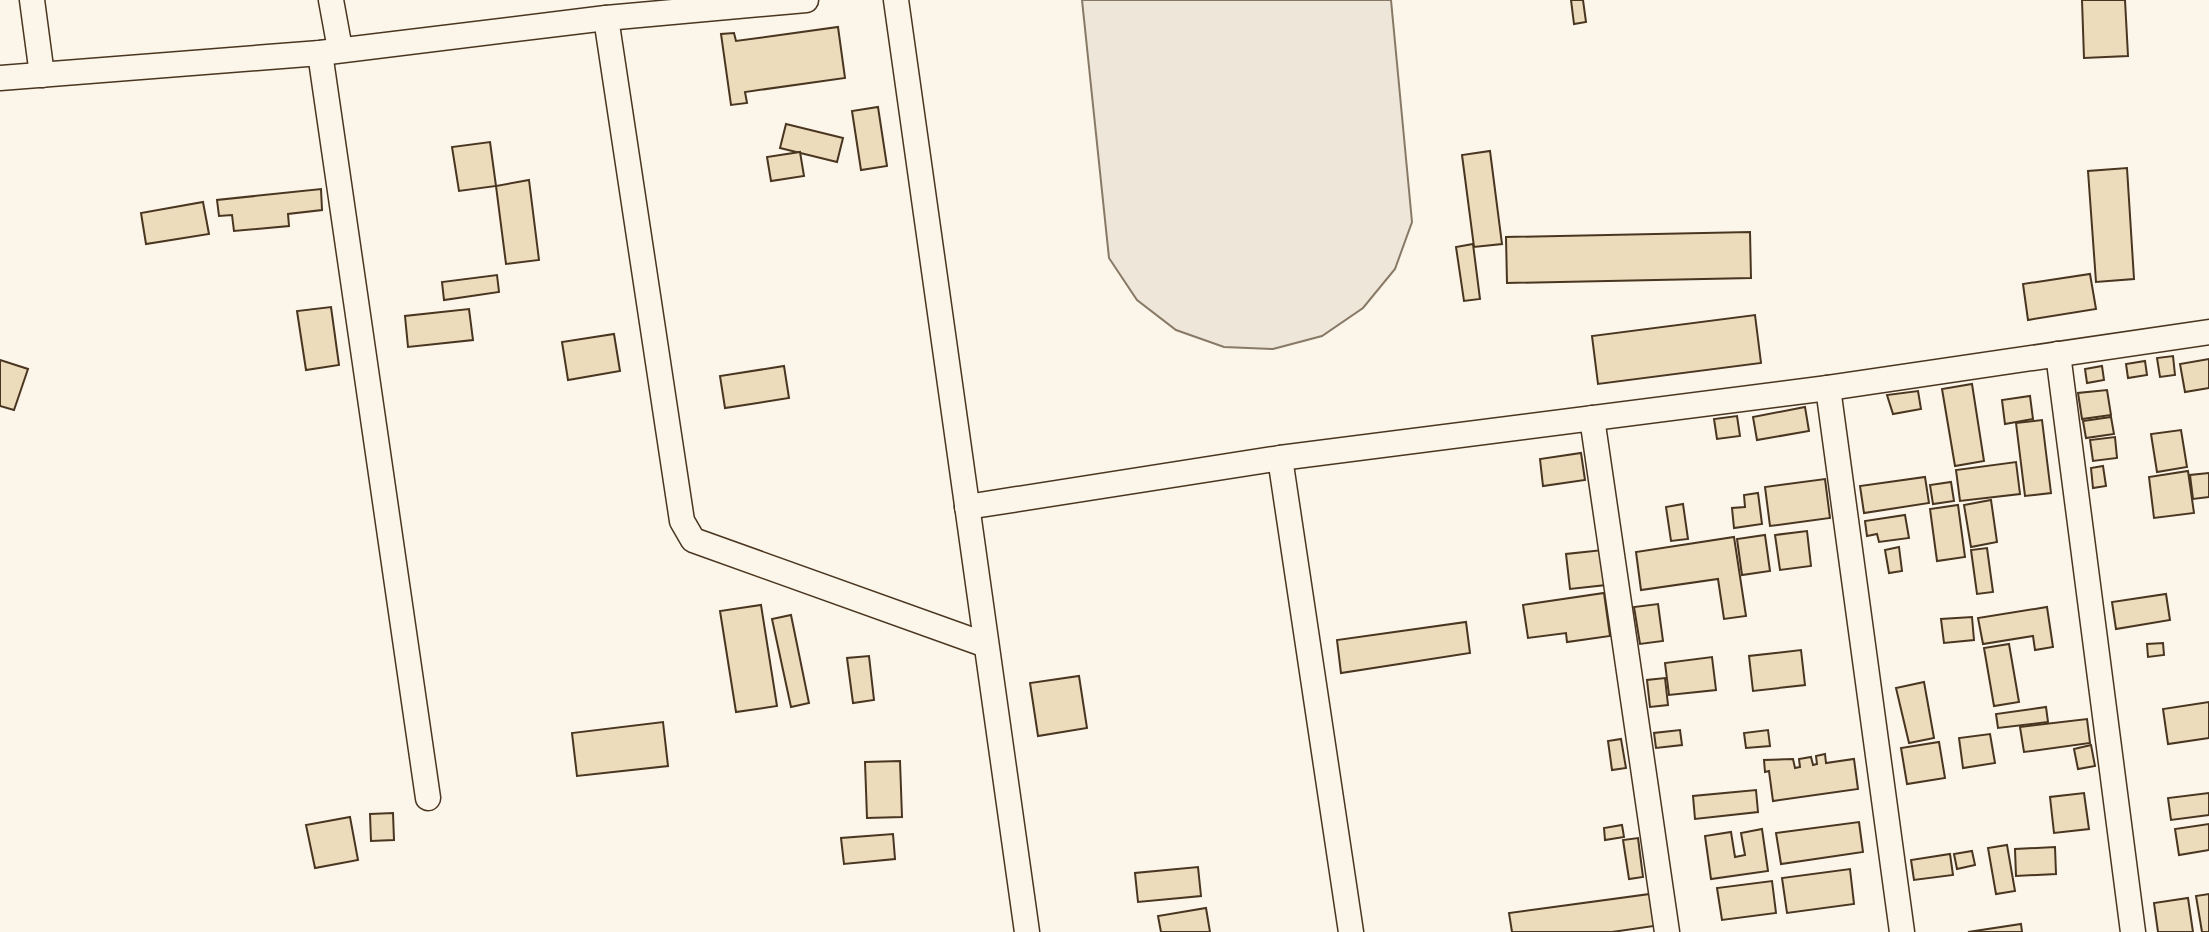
<svg xmlns="http://www.w3.org/2000/svg" width="2209" height="932" viewBox="0 0 2209 932" font-family="Literata,serif">
<style>
.green{fill:#ede6d9;stroke:#887966;stroke-width:2}
.building{fill:#ecdcbc;stroke:#4a3520;stroke-width:2}
.lines{fill:none;stroke-linecap:round;stroke-linejoin:round}
.street-casing{stroke:#4a3520;stroke-width:27}
.street{stroke:#fbf6e9;stroke-width:24}
</style>
<rect width="100%" height="100%" fill="#fbf6e9"/>
<path class="green" d="M1082,0H1391L1412,222L1395,269L1363,308L1322,336L1273,349L1224,347L1176,330L1137,300L1109,258Z"/>
<g class="building">
<path d="M1571,0H1583L1586,22L1574,24Z"/>
<path d="M2082,0H2125L2128,56L2084,58Z"/>
<path d="M838,27L845,78L745,92L747,103L731,105L721,34L734,33L736,41Z"/>
<path d="M878,107L887,166L861,170L852,111Z"/>
<path d="M786,124L843,138L837,162L780,148Z"/>
<path d="M490,142L496,186L459,191L452,147Z"/>
<path d="M1490,151L1502,244L1474,247L1462,155Z"/>
<path d="M800,152L804,176L771,181L767,157Z"/>
<path d="M2127,168L2134,279L2096,282L2088,171Z"/>
<path d="M529,180L539,260L506,264L496,186Z"/>
<path d="M321,189L322,210L288,214L289,226L234,231L232,215L219,216L217,200Z"/>
<path d="M203,202L209,234L146,244L141,213Z"/>
<path d="M1750,232L1751,278L1507,283L1506,237Z"/>
<path d="M1473,244L1480,299L1464,301L1456,247Z"/>
<path d="M2090,274L2096,309L2028,320L2023,284Z"/>
<path d="M497,275L499,292L444,300L442,282Z"/>
<path d="M331,307L339,365L306,370L297,311Z"/>
<path d="M469,309L473,340L408,347L405,316Z"/>
<path d="M1755,315L1761,363L1598,384L1592,336Z"/>
<path d="M614,334L620,371L568,380L562,342Z"/>
<path d="M2173,356L2175,375L2160,377L2157,358Z"/>
<path d="M2209,359V388L2185,392L2180,364Z"/>
<path d="M0,360L28,369L14,410L0,406Z"/>
<path d="M2145,361L2147,375L2128,378L2126,364Z"/>
<path d="M784,366L789,398L725,408L720,376Z"/>
<path d="M2102,366L2104,380L2087,383L2085,369Z"/>
<path d="M1972,384L1984,461L1955,466L1942,389Z"/>
<path d="M2107,390L2111,415L2082,419L2078,393Z"/>
<path d="M1918,391L1921,409L1893,414L1887,395Z"/>
<path d="M2030,396L2033,419L2005,424L2002,400Z"/>
<path d="M1805,407L1809,431L1757,440L1753,417Z"/>
<path d="M1737,416L1740,436L1717,439L1714,419Z"/>
<path d="M2111,417L2114,434L2086,438L2083,421Z"/>
<path d="M2042,420L2051,493L2025,496L2016,423Z"/>
<path d="M2181,430L2187,467L2157,472L2151,434Z"/>
<path d="M2115,437L2117,458L2093,461L2090,440Z"/>
<path d="M1581,453L1585,480L1543,486L1540,459Z"/>
<path d="M2016,462L2020,494L1960,501L1956,470Z"/>
<path d="M2103,466L2106,486L2093,488L2091,468Z"/>
<path d="M2188,471L2194,513L2154,518L2149,477Z"/>
<path d="M2209,473V497L2193,499L2190,475Z"/>
<path d="M1925,477L1929,503L1864,513L1860,486Z"/>
<path d="M1825,479L1830,518L1770,526L1765,487Z"/>
<path d="M1951,482L1954,501L1933,504L1930,485Z"/>
<path d="M1758,493L1762,524L1734,528L1732,508L1745,507L1744,495Z"/>
<path d="M1991,500L1997,542L1971,547L1964,505Z"/>
<path d="M1683,504L1688,539L1671,541L1666,507Z"/>
<path d="M1958,505L1965,557L1937,561L1930,509Z"/>
<path d="M1905,515L1909,538L1879,542L1877,534L1867,536L1865,521Z"/>
<path d="M1807,531L1811,566L1780,570L1775,535Z"/>
<path d="M1765,535L1770,571L1742,575L1737,539Z"/>
<path d="M1734,537L1746,616L1724,619L1718,579L1641,590L1636,552Z"/>
<path d="M1899,547L1902,571L1889,573L1885,550Z"/>
<path d="M1987,548L1993,592L1977,594L1971,550Z"/>
<path d="M1603,550L1606,585L1570,589L1566,554Z"/>
<path d="M1604,593L1610,636L1567,642L1566,633L1528,638L1523,605Z"/>
<path d="M2166,594L2170,620L2116,629L2112,602Z"/>
<path d="M1658,604L1663,641L1640,644L1634,607Z"/>
<path d="M761,605L777,706L736,712L720,611Z"/>
<path d="M2047,607L2053,647L2035,650L2033,636L1983,644L1978,618Z"/>
<path d="M791,615L809,703L791,707L772,619Z"/>
<path d="M1972,617L1974,640L1944,643L1941,619Z"/>
<path d="M1466,622L1470,653L1341,673L1337,640Z"/>
<path d="M2163,643L2164,655L2148,657L2147,644Z"/>
<path d="M2009,644L2019,702L1994,706L1984,648Z"/>
<path d="M1801,650L1805,685L1753,691L1749,656Z"/>
<path d="M869,656L874,700L853,703L847,658Z"/>
<path d="M1712,657L1716,690L1669,695L1665,663Z"/>
<path d="M1079,676L1087,728L1038,736L1030,683Z"/>
<path d="M1665,678L1668,705L1650,707L1647,680Z"/>
<path d="M1924,682L1934,738L1909,743L1896,688Z"/>
<path d="M2209,702V738L2168,744L2163,709Z"/>
<path d="M2046,707L2048,722L1998,728L1996,714Z"/>
<path d="M2087,719L2090,743L2024,752L2020,727Z"/>
<path d="M663,722L668,766L577,776L572,733Z"/>
<path d="M1680,730L1682,745L1656,748L1654,733Z"/>
<path d="M1768,730L1770,746L1746,748L1744,733Z"/>
<path d="M1990,734L1995,763L1963,768L1959,738Z"/>
<path d="M1621,739L1626,768L1612,770L1608,741Z"/>
<path d="M1939,742L1945,778L1907,784L1901,748Z"/>
<path d="M2091,745L2095,766L2078,769L2074,749Z"/>
<path d="M1825,754L1826,763L1854,759L1858,789L1773,801L1769,771L1765,772L1764,760L1793,759L1795,768L1800,767L1799,759L1811,757L1813,765L1817,764L1816,756Z"/>
<path d="M900,761L902,817L867,818L865,762Z"/>
<path d="M1756,790L1758,812L1695,819L1693,796Z"/>
<path d="M2084,793L2089,829L2054,833L2050,797Z"/>
<path d="M2209,793V815L2171,820L2168,798Z"/>
<path d="M393,813L394,840L371,841L370,814Z"/>
<path d="M350,817L358,860L315,868L306,825Z"/>
<path d="M1859,822L1863,852L1781,864L1776,833Z"/>
<path d="M2209,824V850L2179,855L2175,829Z"/>
<path d="M1622,825L1624,837L1605,840L1604,828Z"/>
<path d="M1762,829L1768,871L1711,879L1705,836L1731,832L1735,857L1745,855L1741,833Z"/>
<path d="M893,834L895,859L844,864L841,838Z"/>
<path d="M1638,838L1643,877L1629,879L1623,840Z"/>
<path d="M2007,845L2015,891L1996,894L1988,848Z"/>
<path d="M2055,847L2056,874L2016,876L2015,849Z"/>
<path d="M1972,851L1975,865L1957,869L1954,854Z"/>
<path d="M1950,854L1953,875L1914,880L1911,860Z"/>
<path d="M1198,867L1201,896L1138,902L1135,873Z"/>
<path d="M1850,869L1854,904L1787,913L1782,878Z"/>
<path d="M1772,881L1776,913L1722,920L1717,888Z"/>
<path d="M1650,894L1654,926L1612,932H1512L1509,913Z"/>
<path d="M2209,894V932H2202L2196,896Z"/>
<path d="M2188,898L2193,932H2158L2154,903Z"/>
<path d="M1206,908L1210,932H1161L1158,916Z"/>
<path d="M2021,924L2022,932H1968Z"/>
</g>
<g class="lines">
<g class="street-casing">
<g id="street">
<path d="M32,0L42,75"/>
<path d="M331,0L340,49"/>
<path d="M896,0L1027,932"/>
<path d="M606,18L682,521L693,540L986,645"/>
<path d="M320,53L428,798"/>
<path d="M0,78L320,53L606,18L806,0"/>
<path d="M2058,354L2133,932"/>
<path d="M1828,388L1902,932"/>
<path d="M1592,418L1667,932"/>
<path d="M1280,458L1351,932"/>
<path d="M967,507L1280,458L1828,388L2209,332"/>
</g>
</g>
<use href="#street" class="street"/>
</g>
</svg>
